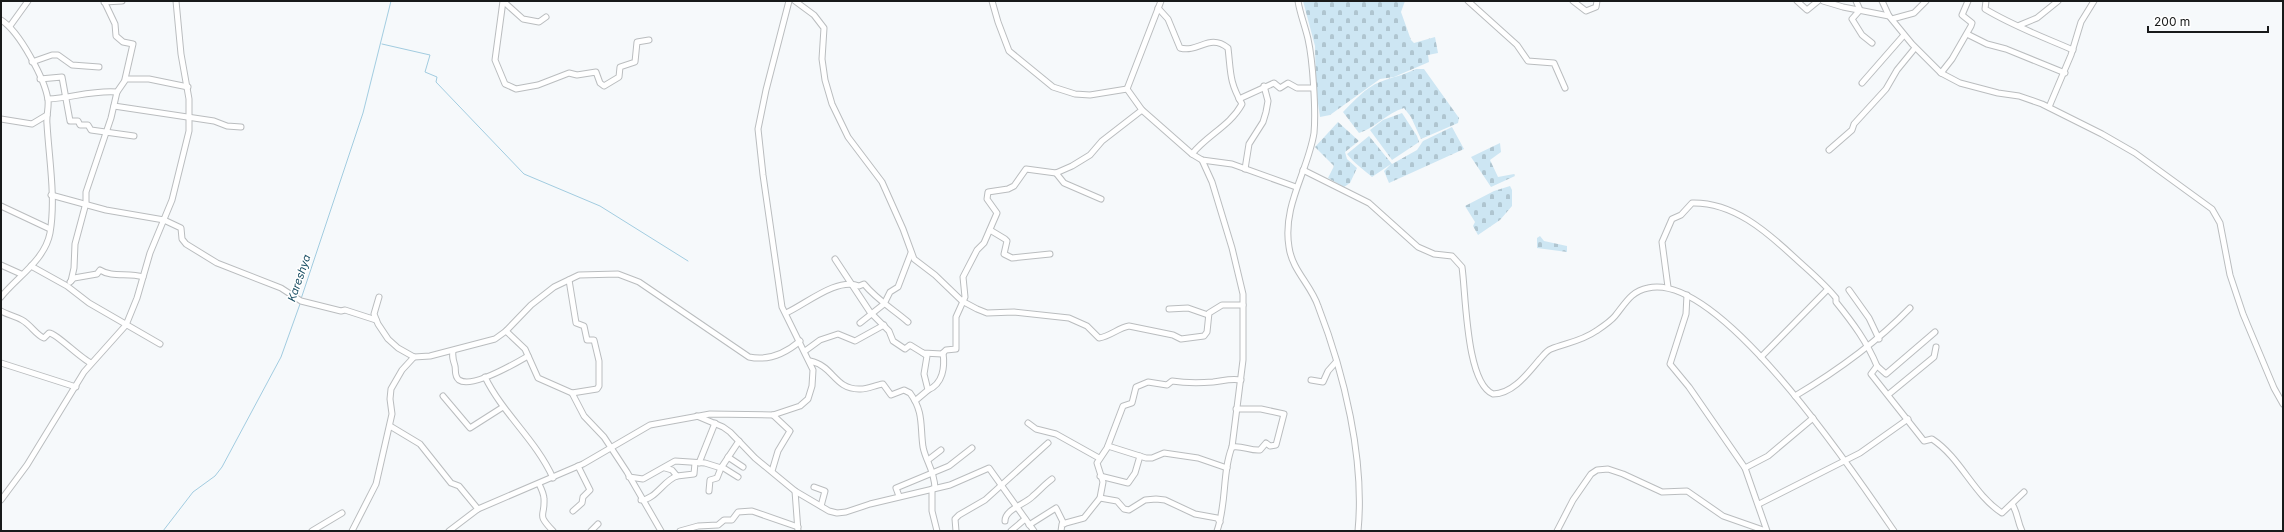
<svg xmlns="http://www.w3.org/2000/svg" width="2284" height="532" viewBox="0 0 2284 532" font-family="Inter,sans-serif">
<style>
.cemetery{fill:url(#cemetery-stones)}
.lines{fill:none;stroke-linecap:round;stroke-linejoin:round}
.stream{stroke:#a2cce0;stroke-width:1}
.minor-casing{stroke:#babdbf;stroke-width:7}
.minor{stroke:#fff;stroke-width:5}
.labels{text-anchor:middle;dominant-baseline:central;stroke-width:3;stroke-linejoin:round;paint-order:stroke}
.water-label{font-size:11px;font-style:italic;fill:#184d62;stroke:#fff}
</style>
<defs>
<pattern id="cemetery-stones" width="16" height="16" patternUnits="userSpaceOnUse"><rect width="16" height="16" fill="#cde6f3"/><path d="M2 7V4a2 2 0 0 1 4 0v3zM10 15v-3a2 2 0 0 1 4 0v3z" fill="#afc5d0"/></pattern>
</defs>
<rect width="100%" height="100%" fill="#f6f9fb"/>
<g class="cemetery">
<path d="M1303,1H1405L1401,12L1411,40L1414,43L1435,37L1438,53L1428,55L1429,62L1394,77L1380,79L1330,115L1320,117L1316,90L1315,46Z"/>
<path d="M1416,69H1424L1459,118L1458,123L1421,139L1411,117L1404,108C1387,113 1375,128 1359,133L1343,112C1353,102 1366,87 1380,82C1392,77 1404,75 1416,69Z"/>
<path d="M1402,113L1417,136L1419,142L1392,160L1370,130L1383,120Z"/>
<path d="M1338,122L1359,141L1345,152L1347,159L1357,168L1350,183L1344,187L1328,178L1334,166L1315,147Z"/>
<path d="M1452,127L1464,149L1389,183L1384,171L1391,164L1372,177C1364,170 1354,163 1347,154L1369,136L1392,164L1417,150L1423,141Z"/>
<path d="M1500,143L1501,152L1490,160L1498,177L1514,174L1515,176L1491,187L1471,157Z"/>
<path d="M1510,186L1512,190V206L1500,220L1478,235L1473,226L1475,222L1465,206L1494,191Z"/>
<path d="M1540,236L1544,241L1567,246V252L1537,248V238Z"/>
</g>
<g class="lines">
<g class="stream">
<path d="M382,44L430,55L425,72L437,77L436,82L524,174L600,206L688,261"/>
<path d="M301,299L363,113L391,1"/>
<path d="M163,531L193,492L215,476L222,467L281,357L300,304"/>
</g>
<g class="minor-casing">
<g id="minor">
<path d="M503,1L495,60L505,84L516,89L538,85L569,73L577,75L596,72L600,83L604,86L619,77L620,67L635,62L637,42L649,40"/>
<path d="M503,1L523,19L539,22L546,17"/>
<path d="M795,1L814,15L824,28L822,59L825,80L832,104L848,137L882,182L903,229L914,259L935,275L962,301L977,309L987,313L1014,312L1069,318L1087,326L1099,338C1111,336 1118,328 1129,326L1173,335L1181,339L1204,336L1207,332L1209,313L1222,305H1243"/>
<path d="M992,1L998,22L1009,51L1053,87L1075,94L1090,95L1127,89"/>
<path d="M1161,1L1127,89L1142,110L1192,154L1202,160L1232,164L1296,187"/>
<path d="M1298,1C1300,14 1305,26 1308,39C1313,61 1316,111 1314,133C1308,171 1282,206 1289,247C1292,270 1311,285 1318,306C1344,373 1365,459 1358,531"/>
<path d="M1468,1L1517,45L1528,61L1554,63L1565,88"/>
<path d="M1573,1L1586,11L1596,7L1597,1"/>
<path d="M1797,1L1807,10L1818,1"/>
<path d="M1823,1L1843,7L1889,16"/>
<path d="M1856,1L1860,10L1852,19L1862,35L1872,43"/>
<path d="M1882,1L1889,16L1912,44L1941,73L1960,83L1998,93L2019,96L2042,104L2102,134L2135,153L2212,209L2220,223L2230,275L2243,314L2274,388L2283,404"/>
<path d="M1986,1L1985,9C2013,26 2043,37 2073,50"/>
<path d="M104,2L122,1"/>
<path d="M105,3L115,24L116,36L123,42L133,44L125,79"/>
<path d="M1158,8L1168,19L1180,48C1199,53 1209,33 1228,48C1231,73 1229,81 1242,104C1230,126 1207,135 1192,154"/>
<path d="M1892,19L1914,13L1926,1"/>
<path d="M1,20C19,31 45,79 48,100C49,108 46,116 47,124C49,159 56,198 50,233C45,260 17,277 1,297"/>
<path d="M2020,25L2037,18L2058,1"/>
<path d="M10,26L28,1"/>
<path d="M1967,34L1987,44L2006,49L2065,73"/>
<path d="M32,62L52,55H58L72,65L99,67"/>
<path d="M1941,73L1952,59L1971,26L1972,23L1962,15L1968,1"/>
<path d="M40,79L62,77L70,121H78L80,125H88L91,130L134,136"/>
<path d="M1862,83L1904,35"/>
<path d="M48,99C71,98 93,90 117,92L126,79H149L188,87"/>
<path d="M1239,99L1274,83L1280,88L1288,83L1297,88H1312"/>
<path d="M114,106L214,121L227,126L241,127"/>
<path d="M2049,107L2071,55L2081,22L2094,1"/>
<path d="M1,119L32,124L47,115"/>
<path d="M1829,150L1852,130L1854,124L1886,89L1897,70L1915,48"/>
<path d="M1202,160L1212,182L1232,248L1243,294V360L1232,447C1222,472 1227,503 1217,531"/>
<path d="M1245,169L1249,144L1263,122L1266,112L1268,101L1264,86"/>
<path d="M1303,170L1369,203L1418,247L1434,254L1452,256L1462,267C1466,295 1466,383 1493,394C1513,394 1528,373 1540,359C1544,355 1546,351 1551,349C1566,343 1582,341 1596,331C1602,327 1610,322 1615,316C1625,304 1631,291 1648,288C1720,271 1857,477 1894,531"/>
<path d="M1056,173L1064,183L1101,199"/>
<path d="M51,195L106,210L164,220L181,228L182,239L186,244L217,263L281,288L301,301L341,311L345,310L376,320"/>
<path d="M1,206L50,229"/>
<path d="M990,230L1005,239L1007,241L1004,254L1012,258L1050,254"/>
<path d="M835,259L870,312L889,331L893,341L905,349L910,345L923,353L942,354L946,350L956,349V317L965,297L963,277L977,250L984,243L997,213L987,199L988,192L1008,189L1014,186L1026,169L1056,173L1072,166L1090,155L1102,141L1142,110"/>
<path d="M1,265L21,274"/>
<path d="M31,266L67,286L89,303L160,344"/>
<path d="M569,280L576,323L584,326L587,340H594L599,361V386L597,389L572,393"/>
<path d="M71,281L74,268L75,244L86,203V192L111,118L117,92"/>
<path d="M70,282L74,278L97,274L100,270C112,278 129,272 143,277"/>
<path d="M1668,287L1662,242L1672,219L1681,215L1692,203C1733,202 1766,231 1794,257C1808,270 1824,283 1836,298V302C1853,323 1867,342 1877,366L1871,374L1924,441L1932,439C1961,458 1973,494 2002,513L2024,492"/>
<path d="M1849,290L1869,318L1879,339"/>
<path d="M1687,295L1686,314L1670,364L1689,387L1745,468L1767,531"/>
<path d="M379,297L374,314L378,324L388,339L398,348L414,357L430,356L495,339L506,331L531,305L554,287L579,275L618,274L639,282L749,357C768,361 786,353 800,341"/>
<path d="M1169,309L1188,308L1208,315"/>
<path d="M1,311C8,315 15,316 22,320C31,325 36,335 44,338L49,333C56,333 81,359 91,363"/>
<path d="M786,313C806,304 837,277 859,286L864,284C877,300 893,309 908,322"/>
<path d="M860,323L884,304L890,292L898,287L911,253"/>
<path d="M506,331L525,349L538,378L572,393L584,416L604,437L627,472L661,531"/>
<path d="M453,351C452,357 453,360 455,366C456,371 454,376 459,380C472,389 516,363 528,356"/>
<path d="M805,351L820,340L838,334L855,341L884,325"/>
<path d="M1761,357L1827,290"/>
<path d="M810,361C834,366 834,389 859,389C866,390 875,385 883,384L891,395L904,390L910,393C924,412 920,426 923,447C926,462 934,469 935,488"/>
<path d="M1,363L76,387"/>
<path d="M1877,366L1886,374L1935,332"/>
<path d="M485,377C503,414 536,440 553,478"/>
<path d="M1311,380L1323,382L1328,371L1336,362"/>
<path d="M928,390C943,384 945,367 943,353"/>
<path d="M1889,394L1934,357L1936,347"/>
<path d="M443,396L470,428L503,407"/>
<path d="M1795,396C1837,371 1876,343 1910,308"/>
<path d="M915,401L928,390L924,374L927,356L923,353"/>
<path d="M697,416L723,427L730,432L755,458L795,491L829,511L837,513L846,512L870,504L950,485L989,468L1034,531"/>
<path d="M1028,423L1036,429L1056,434L1099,458"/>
<path d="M390,426L420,444L451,483L459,486L478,509"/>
<path d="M1108,446L1146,458H1152L1164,453L1198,458L1227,468"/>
<path d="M1232,447C1242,445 1250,451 1260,450L1266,443L1270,446L1276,445L1284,414L1261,409H1236"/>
<path d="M728,457L743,467"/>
<path d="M928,460L941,450"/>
<path d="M699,463L715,423"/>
<path d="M722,467L738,477"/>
<path d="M665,468L672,470L677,476L694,474L695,463"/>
<path d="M1745,468L1768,456L1813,418"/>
<path d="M772,471L778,451L790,431L773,415"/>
<path d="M1100,476L1128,483L1135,473L1140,456"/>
<path d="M629,477L643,479L675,461L705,463L721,468L739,441"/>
<path d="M539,484C541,488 544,494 544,499C545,518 536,513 553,531"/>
<path d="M814,487L825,491L821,506"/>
<path d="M932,489V511L937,531"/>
<path d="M709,491L710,480L717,478L721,468"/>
<path d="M795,491L798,531"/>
<path d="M899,496L896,488L949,466L972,448"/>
<path d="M1100,498L1117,501L1124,509L1129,510L1145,500L1156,499L1165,500L1195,514L1217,518L1220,522"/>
<path d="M1,500L27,465L84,372L126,325L137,298L150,253L172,200L189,131V99L181,54L176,1"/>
<path d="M641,500C655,500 664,480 677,476"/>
<path d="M1759,504L1860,453L1908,419"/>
<path d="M2012,504C2018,513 2017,521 2022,531"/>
<path d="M573,511L582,503L583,497L590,490L578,466"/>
<path d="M1005,521C1005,509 1026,504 1033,496C1040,490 1044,485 1052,479"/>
<path d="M1029,525L1056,508L1064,524"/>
<path d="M312,531L342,513"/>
<path d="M352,531L376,484L392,414L390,399L391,389L402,370L414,357"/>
<path d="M449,531L478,509L583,464L650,425L710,414L773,415L800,406L808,399L812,386L813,370L782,307L763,175L758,129L766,90L789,1"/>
<path d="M591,531L598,524"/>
<path d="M680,531L698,526L718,525L724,520H732L738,512L752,511L798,527"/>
<path d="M956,531L955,519L959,515L985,500L1048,443"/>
<path d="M1011,531L1025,519"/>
<path d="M1061,531L1062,524L1084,518L1100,498L1103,482L1097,463L1107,448L1123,406L1132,403L1136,387L1148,382L1167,385L1172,381C1185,383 1199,383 1213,382C1223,381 1230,378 1241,380"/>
<path d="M1557,531L1573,500L1591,474L1597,470L1608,469L1623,474L1662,492L1687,491L1723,516L1766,531"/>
</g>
</g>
<use href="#minor" class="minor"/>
</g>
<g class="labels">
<g class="water-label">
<text transform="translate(299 278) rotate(-71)">Kareshya</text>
</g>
</g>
<rect width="2284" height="532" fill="none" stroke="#181a1a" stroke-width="4"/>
<path d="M2148 26v6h120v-6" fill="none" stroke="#181a1a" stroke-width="2"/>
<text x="2154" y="26" font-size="12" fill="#181a1a" stroke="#ffffff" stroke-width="3" paint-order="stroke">200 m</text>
</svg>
